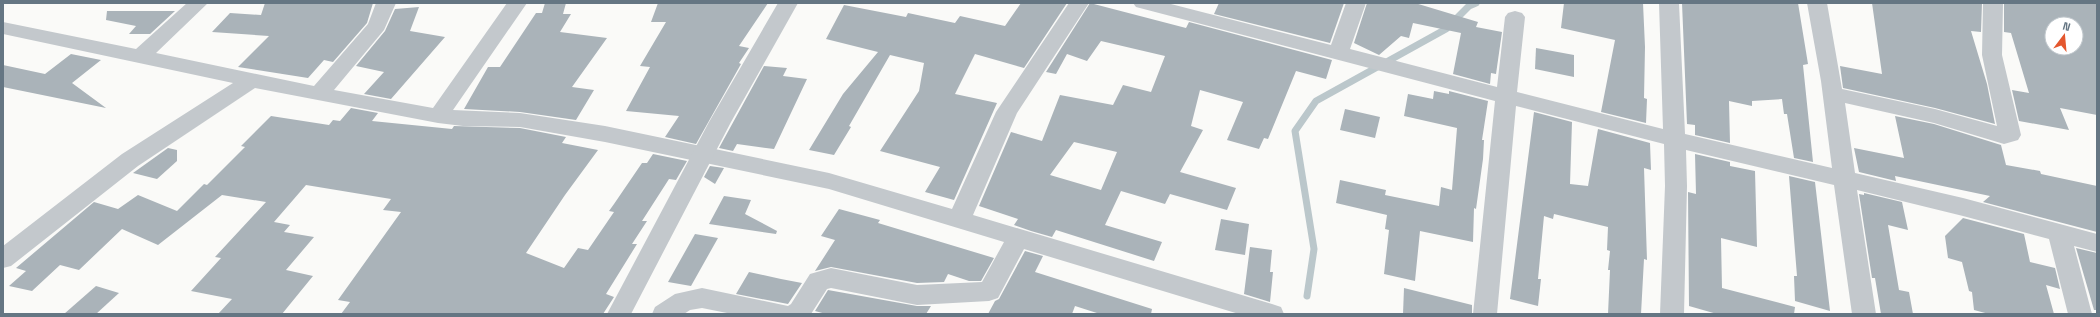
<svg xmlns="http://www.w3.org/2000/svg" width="2100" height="317" viewBox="0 0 2100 317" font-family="'Space Grotesk',sans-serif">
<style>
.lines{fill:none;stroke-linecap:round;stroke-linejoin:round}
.stream{stroke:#bbc7cb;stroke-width:7}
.building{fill:#aab3b9;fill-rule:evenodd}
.minor{fill:#c3c8cc;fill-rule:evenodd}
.tertiary{fill:#c3c8cc;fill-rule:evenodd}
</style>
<rect width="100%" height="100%" fill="#fafaf8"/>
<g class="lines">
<path class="stream" d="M1307,296L1314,249L1295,131L1316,101L1446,29L1469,6L1476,3"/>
</g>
<g class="building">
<path d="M265,3H373L367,23L333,62L324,60L308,78L238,67L269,36L212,32L230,13L261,15Z"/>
<path d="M545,3H566L563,14H571L560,32L607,38L572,87L594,90L576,120L520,112L464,109L488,67H500L536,13H542Z"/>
<path d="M658,3H768L739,46L749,48L739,63L741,64L696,144L665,137L679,116L626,111L650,67L640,66L666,22H651Z"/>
<path d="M1021,3H1067L1024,68L975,54L955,94L997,103L954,200L925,192L940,167L880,151L919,91L924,63L890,55L849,126L851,127L834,155L809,150L843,94L878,52L826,39L844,5L906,17L908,13L955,23L960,16L1005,26Z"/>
<path d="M1090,3L1186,28L1189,22L1332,60L1326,79L1296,71L1268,139L1264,138L1259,149L1227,140L1243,102L1200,90L1191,126L1203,130L1180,172L1236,188L1227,210L1170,194L1165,204L1121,191L1105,225L1162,242L1154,261L1056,230L1052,237L1031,231L1014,225L1018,219L979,206L1011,132L1042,141L1060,95L1113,105L1123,85L1151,92L1165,56L1101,41L1087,61L1067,54L1056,74L1046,72ZM1074,142L1117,152L1101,190L1050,175Z"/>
<path d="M1219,3H1344L1330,43L1214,14Z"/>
<path d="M1367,3H1415L1478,22L1476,27L1502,32L1496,74L1491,73L1490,84L1453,74L1461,33L1413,23L1409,38L1401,36L1379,55L1354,43Z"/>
<path d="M1564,3H1643L1645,47L1644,98L1647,99L1646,123L1601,112L1615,40L1561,28Z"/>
<path d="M1682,3H1798L1808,64L1803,65L1813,162L1794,158L1787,114H1784L1782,99L1752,101V106L1729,101L1730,143L1695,135V125L1687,124Z"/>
<path d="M1872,3H1982L1981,32L1971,31L1987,84L1995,124L1935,108L1843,88L1840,66L1882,74Z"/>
<path d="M2004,3H2097V115L2060,108L2069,130L2019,121L2012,90L2029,93L2011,33L2004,32ZM2052,24H2076V48H2052Z"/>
<path d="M419,7L410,31L445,37L391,99L364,94L384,72L356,66L385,31L395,9Z"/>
<path d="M107,11H175L150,34H129L136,26L106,20Z"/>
<path d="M1536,48L1574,55V77L1535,69Z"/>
<path d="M71,54L101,60L72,83L106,108L3,87V65L45,74Z"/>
<path d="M764,66L787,68L783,76L807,79L774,149L737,144L733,151L719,148Z"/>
<path d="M1434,91L1449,94V91L1488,101L1482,140H1484L1483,159L1476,209L1474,208L1473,242L1420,231L1415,281L1384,274L1389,230L1385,229L1387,215L1336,203L1340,180L1386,190L1385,195L1439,206L1441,187L1452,190L1457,128L1404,116L1408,94L1433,99Z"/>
<path d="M351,108L378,113L372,121L452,129L454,126L520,128L566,137L562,143L598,150L565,195L526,253L564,268L578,248L588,250L614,212L609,211L614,204L642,163H647L653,154L687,161L676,180L669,179L642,221H647L632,244H637L606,294L614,297L603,314H341L350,302L338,300L401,212L383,210L391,199L306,185L274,222L290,225L284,232L314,237L286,270L313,276L282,314H218L232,299L191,291L221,258L215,257L266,202L222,195L158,245L122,229L79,270L60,265L32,291L9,286L26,271L16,268L94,202L118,209L138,195L177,211L204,184L207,185L245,147L241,146L271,116L329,125L333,120L340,121Z"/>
<path d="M1345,109L1380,117L1375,138L1340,130Z"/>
<path d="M1534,112L1572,122L1570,184L1588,186L1598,129L1650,143L1651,170L1644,168L1647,260L1644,259L1641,314H1608L1610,270H1608L1610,251L1607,250L1608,227L1554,214L1553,219L1544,216L1538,279H1541L1538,306L1510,299Z"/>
<path d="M1895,116L1934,124L2001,145L2006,165L2040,171L2041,174L2097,186V232L1983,202L1990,196L1895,176L1896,181L1859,172L1854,148L1904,158Z"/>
<path d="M168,148L177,150V161L157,179L133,173Z"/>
<path d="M1695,154L1730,162V166L1755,171L1757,247L1721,238L1722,288L1795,307L1794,314H1717L1689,306L1688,192L1696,194Z"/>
<path d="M710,166L724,168L715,184L704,177Z"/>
<path d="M1789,176L1815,182L1830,311L1795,301L1794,276H1797Z"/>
<path d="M1864,193L1902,202L1908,230L1888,225L1899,290L1909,292L1913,314H1881L1875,278H1872L1859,194L1864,195Z"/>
<path d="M724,196L751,200L745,214L777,231L776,234L709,224Z"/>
<path d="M839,209L880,220L878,223L994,258L981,281H969L948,274L944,282L917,283L831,267L815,271L835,240L821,236Z"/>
<path d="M1963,218L2024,234L2030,262L2055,268L2060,289L2046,285L2054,314H1989L1974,310L1972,292L1969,291L1962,262L1948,258L1945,236Z"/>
<path d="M1221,219L1249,224L1245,255L1215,250Z"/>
<path d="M695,234L718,238L691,286L668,282Z"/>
<path d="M1250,247L1272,250L1270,272H1273L1270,302L1244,294Z"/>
<path d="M2076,248L2097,253V310H2094Z"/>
<path d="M1025,251L1043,256L1035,272L1152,309L1151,314H1100L1075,306L1072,314H988L995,301L999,299Z"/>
<path d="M749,272L781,279L802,283L788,304L736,294Z"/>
<path d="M96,286L119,293L96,314H64Z"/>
<path d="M1404,288L1472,305V314H1403Z"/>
<path d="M828,290L917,306H931L926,314H826L815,311Z"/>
</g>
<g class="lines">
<g class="minor">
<path d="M187,3H208L156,53L314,86L368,24L376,3H396L384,30L334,90L433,108L507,3H527L453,110L520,113L605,126L829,173L952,209L996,112L1069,3H1089L1017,113L973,215L1272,304L1281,307L1284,314H1239L1024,249L998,298L989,301L917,305L831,288L827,289L811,314H732L702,308L690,310L684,314H652L655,307L675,294L702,288L788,306L791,304L810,274L831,268L917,285L982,282L1004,242L829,189L605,142L520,127L463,126L438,123L255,88L138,166L11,266L3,268V246L122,154L233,83L3,34V22L136,49Z"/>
<path d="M1133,3H1167L1331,45L1346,3H1366L1350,49L1497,87L1505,17L1508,13L1515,11L1522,13L1525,17L1517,92L1663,129L1659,3H1679L1685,134L1832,168L1821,81L1807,3H1827L1842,89L1935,109L1997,126L1982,55L1983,3H2003L2002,55L2021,135L2018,140L2004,144L1934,123L1845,103L1855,173L1963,198L2097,234V252L2074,246L2092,314H2068L2049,239L1963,216L1857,190L1876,314H1852L1834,185L1686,150L1687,186L1684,314H1660L1665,186L1664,144L1516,106L1497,314H1473L1495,101L1136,7Z"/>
</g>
<path class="tertiary" d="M778,3H798L731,122L631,314H607L709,122Z"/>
</g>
<rect width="2100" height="317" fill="none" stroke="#657683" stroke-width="8"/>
<g transform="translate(2064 36) rotate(16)"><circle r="19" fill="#ffffff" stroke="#c1c8cd"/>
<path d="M0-3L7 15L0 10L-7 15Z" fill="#e4572e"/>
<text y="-6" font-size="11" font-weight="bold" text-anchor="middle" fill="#657683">N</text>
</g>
</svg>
